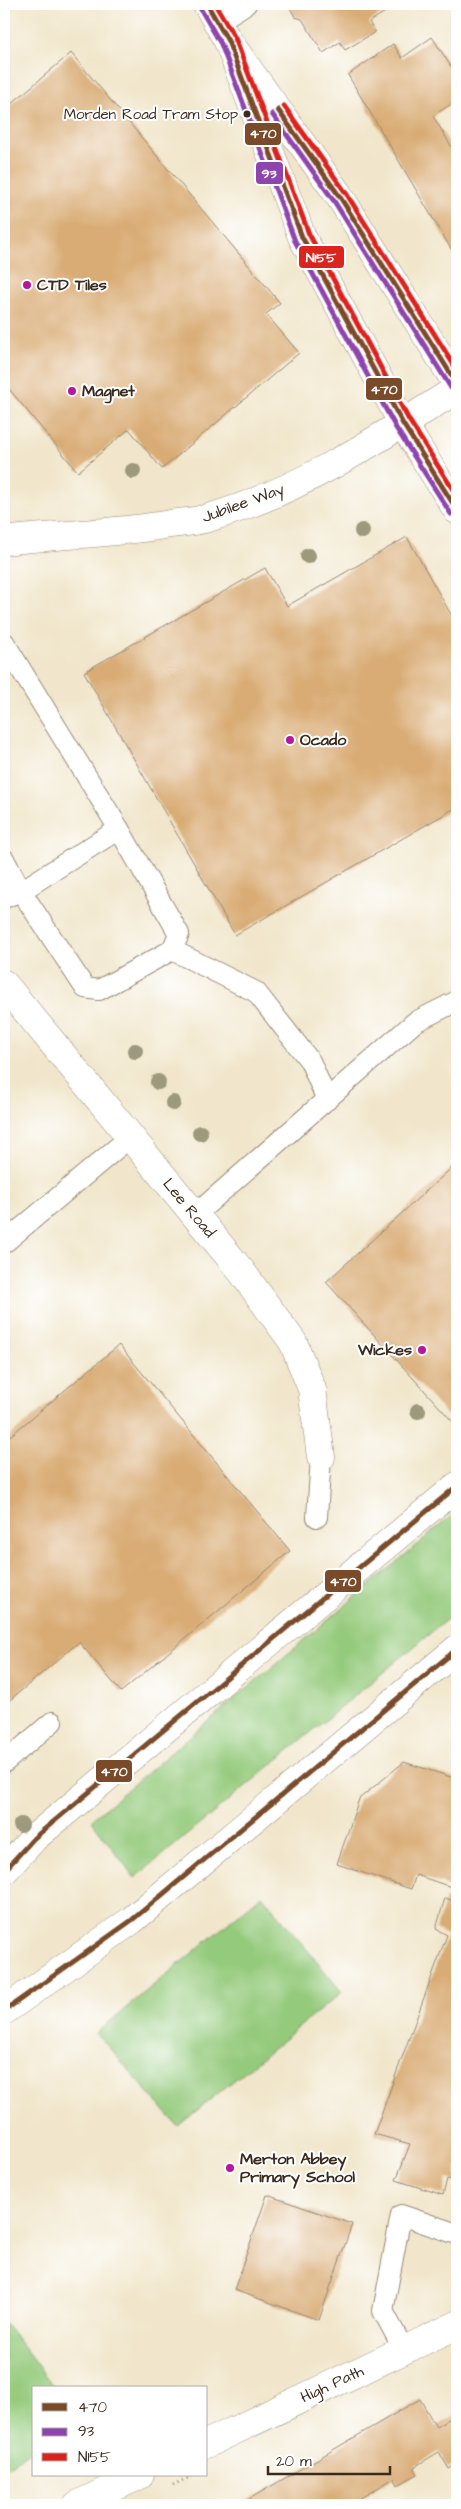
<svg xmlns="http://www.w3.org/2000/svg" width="461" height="2509" viewBox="0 0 461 2509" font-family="'Architects Daughter',sans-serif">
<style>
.green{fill:#94ca7b;stroke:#687a4c}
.building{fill:#d9ac75}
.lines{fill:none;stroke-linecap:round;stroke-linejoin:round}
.lane-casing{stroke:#968874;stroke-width:22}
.street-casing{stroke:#968874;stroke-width:29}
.secondary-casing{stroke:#968874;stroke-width:29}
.highway-casing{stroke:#968874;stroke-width:29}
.path{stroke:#968874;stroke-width:3;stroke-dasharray:1 4;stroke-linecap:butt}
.lane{stroke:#fff;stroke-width:20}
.street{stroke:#fff;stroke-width:28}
.secondary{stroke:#fff;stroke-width:28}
.highway{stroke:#fff;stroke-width:28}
.bus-1-casing{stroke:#fff;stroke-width:9}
.bus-2-casing{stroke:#fff;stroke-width:9}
.bus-3-casing{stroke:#fff;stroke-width:9}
.bus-1{stroke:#7a4b2a;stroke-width:5}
.bus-2{stroke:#8e44ad;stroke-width:5}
.bus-3{stroke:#dc241f;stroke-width:5}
.tree{fill:#9c997b}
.bus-dot{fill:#3b2a1e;stroke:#fff;stroke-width:2}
.poi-dot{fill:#b5179e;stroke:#fff;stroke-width:2}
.labels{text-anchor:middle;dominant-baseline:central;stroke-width:4;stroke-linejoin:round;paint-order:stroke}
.bus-label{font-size:15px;fill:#3b2a1e;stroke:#fff;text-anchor:end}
.poi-label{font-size:16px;font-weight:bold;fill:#3b2a1e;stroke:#fff;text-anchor:start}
.street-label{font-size:16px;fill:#3b2a1e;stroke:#fff}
.line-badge{stroke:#fff;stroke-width:2}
.badge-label{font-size:14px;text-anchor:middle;font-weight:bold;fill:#fff}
</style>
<rect width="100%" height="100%" fill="#fff"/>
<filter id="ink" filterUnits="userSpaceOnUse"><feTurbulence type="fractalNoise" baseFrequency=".02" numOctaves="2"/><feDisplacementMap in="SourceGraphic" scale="10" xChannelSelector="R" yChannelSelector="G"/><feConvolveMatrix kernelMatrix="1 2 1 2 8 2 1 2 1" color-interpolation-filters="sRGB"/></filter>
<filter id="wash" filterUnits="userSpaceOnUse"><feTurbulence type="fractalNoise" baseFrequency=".0096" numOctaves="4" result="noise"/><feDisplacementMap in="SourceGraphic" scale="20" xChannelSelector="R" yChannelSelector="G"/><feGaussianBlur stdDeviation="1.12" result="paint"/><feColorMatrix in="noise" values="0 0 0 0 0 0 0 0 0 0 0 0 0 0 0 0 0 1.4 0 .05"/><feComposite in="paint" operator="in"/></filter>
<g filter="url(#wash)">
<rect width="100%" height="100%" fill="#f1e6cb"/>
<g class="green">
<path d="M457,1511V1611L135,1878L91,1820Z"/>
<path d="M262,1895L342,1992L178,2126L96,2033Z"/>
<path d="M4,2322L55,2388H34V2447L4,2470Z"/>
</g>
<g id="blocks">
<g class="building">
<path d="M293,4H398L369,22L375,32L345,50L340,42L323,53L302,19L295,17L290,8Z"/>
<path d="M432,37L457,76V100L433,116L457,156V259L348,75L393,44L402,58Z"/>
<path d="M71,53L280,303L266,314L299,353L162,469L129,429L78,472L4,383V110Z"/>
<path d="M407,537L457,625V807L235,935L84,672L265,568L287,606Z"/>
<path d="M457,1163V1419L453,1422L326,1282Z"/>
<path d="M119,1345L290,1551L121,1692L79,1642L4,1705V1441Z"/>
<path d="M404,1762L457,1779V1889L416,1875L411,1889L337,1864L359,1799Z"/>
<path d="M445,1898L457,1902V2181L447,2179L443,2195L396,2180L410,2144L374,2134L447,1935L436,1929Z"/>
<path d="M267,2195L352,2224L319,2320L234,2290Z"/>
<path d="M420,2399L436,2427L457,2414V2464L449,2469L439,2452L414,2467L418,2474L398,2485L394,2478L349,2505H239Z"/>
</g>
</g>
</g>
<g filter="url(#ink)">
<use href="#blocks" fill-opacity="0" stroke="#968874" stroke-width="1"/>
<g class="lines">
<g class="lane-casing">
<g id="lane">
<path d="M217,22L246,4"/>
<path d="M4,642L119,829L179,934L172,950L99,990L85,988L21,891L4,859"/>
<path d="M4,898L21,891L119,829"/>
<path d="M172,950L256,992L310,1061L327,1100"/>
<path d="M195,1215L415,1022L457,1001"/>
<path d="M4,1243L130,1137"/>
<path d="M317,1517L321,1457"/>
<path d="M4,1763L52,1722"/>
<path d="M404,2350L383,2311L401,2215L457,2234"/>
</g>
</g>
<g class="street-casing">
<g id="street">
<path d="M4,984L242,1272L293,1342L312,1389L321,1457"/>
<path d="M206,2444L457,2325"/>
<path d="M77,2505L140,2475"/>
</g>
</g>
<g class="secondary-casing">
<path id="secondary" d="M4,541C59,534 115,534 170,524C183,522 196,522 208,518C298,492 379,439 457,389"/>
</g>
<g class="highway-casing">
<g id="highway">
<path d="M207,4L228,41L340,197L457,384"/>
<path d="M228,41L302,237L403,424L457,510"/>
<path d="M4,1871L34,1838L457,1486"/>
<path d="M4,2011L132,1920L457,1649"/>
</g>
</g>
<path class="path" d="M173,2485L192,2476"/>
<use href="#lane" class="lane"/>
<use href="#street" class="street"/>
<use href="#secondary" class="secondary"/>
<use href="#highway" class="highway"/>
<g class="bus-1-casing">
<g id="bus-1">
<path d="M207,4L228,41L302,237L403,424L457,510"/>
<path d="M278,110L340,197L457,384"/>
<path d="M4,1871L34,1838L457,1486"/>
<path d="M4,2011L132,1920L457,1649"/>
</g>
</g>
<g class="bus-2-casing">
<g id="bus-2">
<path d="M200,8L221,44L295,241L396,428L451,514"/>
<path d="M272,114L334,201L451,388"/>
</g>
</g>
<g class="bus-3-casing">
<g id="bus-3">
<path d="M215,4L235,38L309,234L409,420L457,496"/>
<path d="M284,106L346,193L457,370"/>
</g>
</g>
<use href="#bus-1" class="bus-1"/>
<use href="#bus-2" class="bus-2"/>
<use href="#bus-3" class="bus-3"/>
</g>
<g class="tree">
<circle cx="133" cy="471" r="8"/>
<circle cx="362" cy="531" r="8"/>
<circle cx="308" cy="556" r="8"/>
<circle cx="135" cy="1051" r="8"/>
<circle cx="158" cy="1082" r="8"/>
<circle cx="173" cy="1103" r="8"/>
<circle cx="200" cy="1133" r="8"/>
<circle cx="418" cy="1411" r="8"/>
<circle cx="21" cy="1825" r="8"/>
</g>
</g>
<circle class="bus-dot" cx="247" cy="114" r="4.5"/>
<g class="poi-dot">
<circle cx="27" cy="285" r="5"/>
<circle cx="72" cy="391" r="5"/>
<circle cx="290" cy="740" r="5"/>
<circle cx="422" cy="1350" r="5"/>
<circle cx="230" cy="2168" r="5"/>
</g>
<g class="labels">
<g class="bus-label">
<text x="238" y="114">Morden Road Tram Stop</text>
</g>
<g class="poi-label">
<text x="37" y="285">CTD Tiles</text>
<text x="82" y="391">Magnet</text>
<text x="300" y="740">Ocado</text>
<text x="412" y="1350" text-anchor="end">Wickes</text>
<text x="240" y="2159">Merton Abbey<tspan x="240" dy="18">Primary School</tspan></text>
</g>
<g class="street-label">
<text transform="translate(243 503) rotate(-20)">Jubilee Way</text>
<text transform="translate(189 1208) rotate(50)">Lee Road</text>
<text transform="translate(332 2384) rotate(-25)">High Path</text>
</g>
</g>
<g class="line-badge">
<rect x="244" y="122" width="38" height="24" rx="5" fill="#7a4b2a"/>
<rect x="255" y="161" width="29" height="24" rx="5" fill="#8e44ad"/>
<rect x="298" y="245" width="47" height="24" rx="5" fill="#dc241f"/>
<rect x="365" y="377" width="38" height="24" rx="5" fill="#7a4b2a"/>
<rect x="324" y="1569" width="38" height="24" rx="5" fill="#7a4b2a"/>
<rect x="95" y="1759" width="38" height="24" rx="5" fill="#7a4b2a"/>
</g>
<g class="badge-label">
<text x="263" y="138">470</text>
<text x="269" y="178">93</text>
<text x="321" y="262">N155</text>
<text x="384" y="394">470</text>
<text x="343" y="1586">470</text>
<text x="114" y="1776">470</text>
</g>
<rect width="461" height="2509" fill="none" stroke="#fff" stroke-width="20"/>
<rect x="32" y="2386" width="175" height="90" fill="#ffffff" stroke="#b1aaa5"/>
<rect x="42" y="2403" width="25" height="8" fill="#7a4b2a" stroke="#b1aaa5"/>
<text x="78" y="2412" font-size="15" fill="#3b2a1e">470</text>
<rect x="42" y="2428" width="25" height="8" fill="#8e44ad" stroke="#b1aaa5"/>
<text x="78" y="2436" font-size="15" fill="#3b2a1e">93</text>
<rect x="42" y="2453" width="25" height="8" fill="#dc241f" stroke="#b1aaa5"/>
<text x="78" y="2462" font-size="15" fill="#3b2a1e">N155</text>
<path d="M268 2466v8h122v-8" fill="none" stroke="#3b2a1e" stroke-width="2.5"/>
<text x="276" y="2466" font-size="15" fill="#3b2a1e" stroke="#ffffff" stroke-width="4" paint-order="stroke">20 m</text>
</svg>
